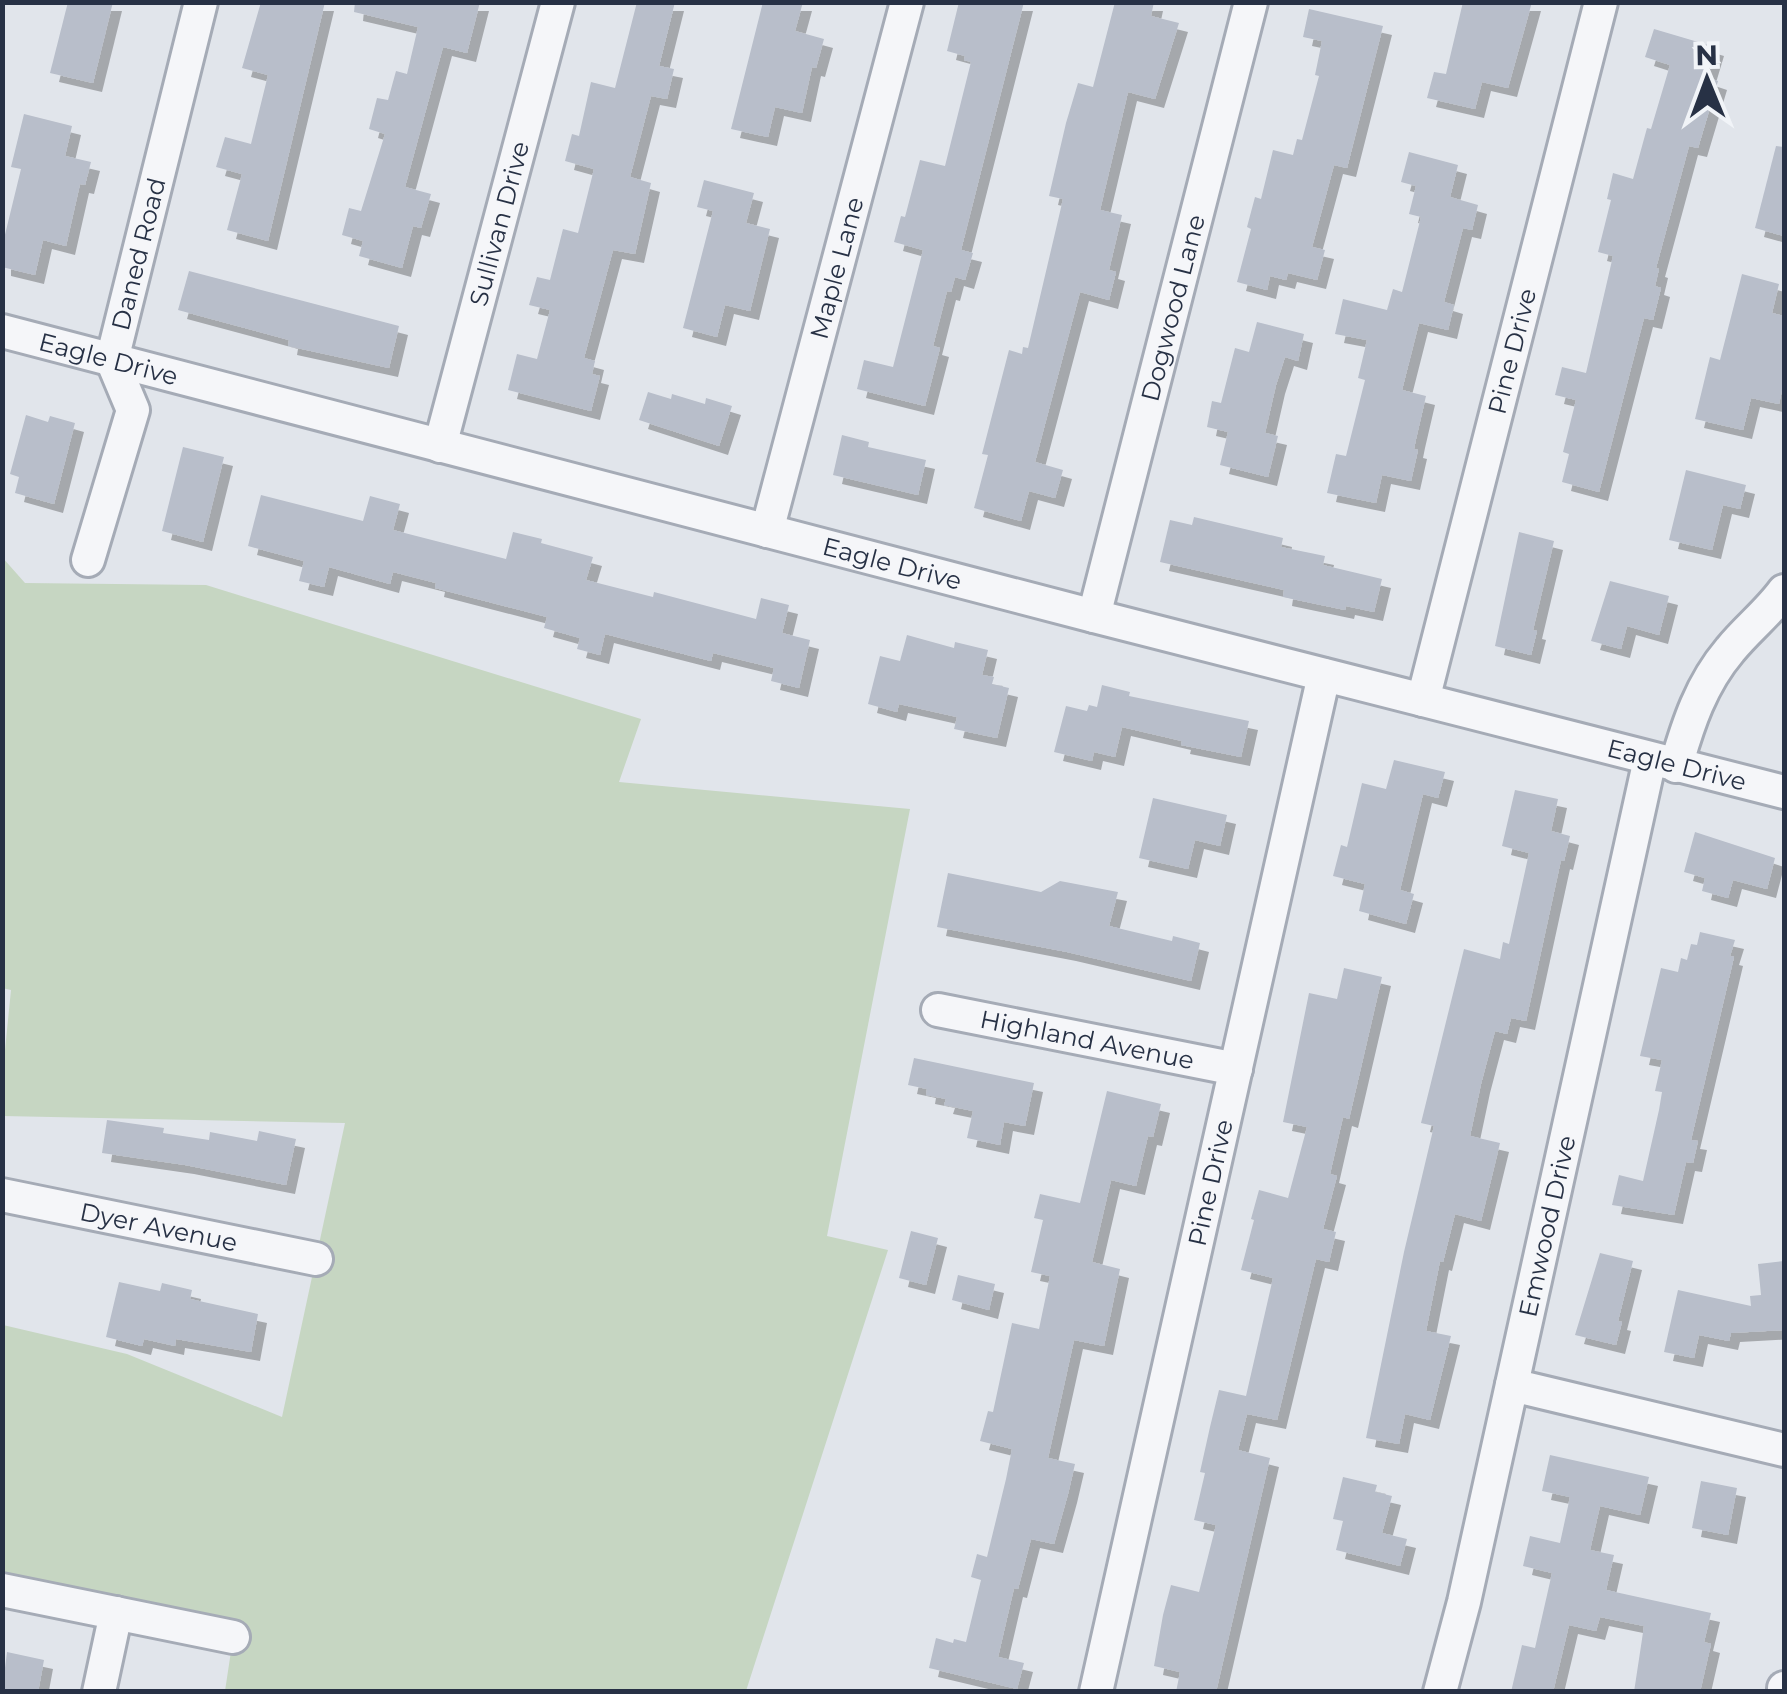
<svg xmlns="http://www.w3.org/2000/svg" width="1787" height="1694" viewBox="0 0 1787 1694" font-family="Montserrat,sans-serif">
<style>
.green{fill:#c6d6c2}
.building{fill:#b8beca;filter:url(#shadow)}
.lines{fill:none;stroke-linecap:round;stroke-linejoin:round}
.minor-casing{stroke:#a5abb6;stroke-width:38}
.minor{stroke:#f5f6f9;stroke-width:32}
.labels{text-anchor:middle;dominant-baseline:central;stroke-width:8;stroke-linejoin:round;paint-order:stroke}
.street-label{font-size:25px;fill:#273145;stroke:#f1f4f8}
</style>
<defs>
<filter id="shadow"><feDropShadow dx="9" dy="9" stdDeviation="0" flood-color="#0004"/></filter>
</defs>
<rect width="100%" height="100%" fill="#e1e5eb"/>
<path class="green" d="M2,557L25,583L206,585L641,719L619,782L910,809L827,1236L888,1250L746,1691H225L233,1638L3,1590V1325L127,1354L282,1417L345,1123L3,1116V1070L11,990L2,988Z"/>
<g class="building">
<path d="M68,2H113L93,83L50,73Z"/>
<path d="M261,2H325L268,241L227,230L242,174L216,167L225,137L251,144L268,75L242,68Z"/>
<path d="M355,2H480L467,53L443,47L405,187L431,194L421,228L413,226L402,268L359,256L363,241L342,235L349,208L361,211L385,134L369,129L377,98L388,100L396,71L407,74L418,27L354,12Z"/>
<path d="M637,2H675L659,66L674,69L667,99L651,96L630,177L651,183L635,254L613,250L584,358L595,361L592,374L600,376L591,411L508,390L517,354L537,359L550,310L529,305L537,277L550,280L563,229L578,233L594,169L565,161L572,134L579,136L591,82L615,88Z"/>
<path d="M763,2H803L795,31L824,39L816,68L812,67L802,113L775,107L768,137L731,129Z"/>
<path d="M959,2H1024L961,250L973,253L965,280L955,277L951,292L947,291L933,346L940,348L925,406L857,389L864,360L893,367L923,250L894,242L901,216L905,217L920,160L945,166L971,62L964,60L965,56L947,51Z"/>
<path d="M1115,2H1154L1151,16L1179,23L1155,99L1128,92L1100,210L1122,215L1109,270L1116,272L1109,300L1080,292L1035,462L1063,470L1055,498L1029,491L1021,521L974,508L988,455L982,454L1009,350L1022,354L1023,347L1028,348L1063,199L1049,196L1066,123L1078,83L1093,87Z"/>
<path d="M1463,2H1532L1508,88L1482,82L1475,109L1427,98L1434,72L1446,74Z"/>
<path d="M1309,9L1383,26L1347,168L1334,165L1312,247L1325,250L1317,280L1288,273L1286,280L1270,276L1267,290L1237,282L1251,229L1247,227L1255,197L1261,199L1273,150L1293,155L1297,139L1302,140L1319,76L1315,75L1322,41L1303,37Z"/>
<path d="M1654,29L1715,47L1706,77L1718,81L1698,148L1689,146L1656,268L1659,269L1655,286L1661,288L1653,320L1644,318L1599,492L1562,482L1569,454L1563,452L1576,400L1555,395L1562,367L1586,373L1613,256L1598,252L1611,200L1607,199L1613,173L1633,179L1647,128L1651,129L1670,65L1645,57Z"/>
<path d="M24,114L72,126L65,156L91,162L85,185L80,184L66,246L43,240L35,275L2,267V247L21,169L11,167Z"/>
<path d="M1776,146L1784,147V236L1755,228Z"/>
<path d="M1409,152L1458,165L1450,197L1478,205L1472,230L1463,228L1444,302L1454,305L1448,330L1419,323L1402,390L1426,396L1416,439L1414,449L1418,450L1411,481L1382,475L1376,503L1327,493L1336,454L1346,456L1365,380L1358,378L1367,340L1335,334L1343,299L1387,310L1393,289L1402,292L1421,217L1409,214L1416,186L1401,182Z"/>
<path d="M704,180L754,193L746,223L770,229L750,311L725,305L717,337L683,328L713,211L697,207Z"/>
<path d="M189,271L399,326L389,368L288,346L289,340L178,310Z"/>
<path d="M1742,274L1779,284L1772,313L1784,316V381L1779,404L1751,398L1743,430L1695,419L1710,357L1720,360Z"/>
<path d="M1257,322L1304,334L1298,361L1285,357L1276,385L1265,433L1278,436L1268,477L1220,465L1228,432L1207,427L1212,401L1221,403L1235,348L1249,352Z"/>
<path d="M648,392L671,399L672,394L705,404L706,398L732,406L719,446L639,420Z"/>
<path d="M26,415L48,422L50,416L75,423L54,504L15,493L19,477L10,474Z"/>
<path d="M842,435L869,442L868,447L926,460L918,495L833,475Z"/>
<path d="M183,447L224,457L203,542L162,531Z"/>
<path d="M1686,470L1746,485L1740,509L1723,505L1712,550L1669,540Z"/>
<path d="M261,495L363,521L370,496L400,504L393,530L506,559L513,532L542,539L541,543L593,557L586,580L653,597L654,592L756,619L761,598L789,605L782,633L810,640L799,688L771,681L774,668L713,653L711,661L605,634L600,655L577,649L580,638L544,628L547,617L435,588L436,583L393,572L390,584L329,567L324,587L299,581L304,561L248,546Z"/>
<path d="M1194,517L1283,538L1281,547L1325,556L1323,565L1382,579L1374,612L1346,606L1345,610L1283,597L1284,590L1160,562L1170,520L1192,525Z"/>
<path d="M1519,532L1554,541L1533,630L1537,631L1531,655L1495,646Z"/>
<path d="M1610,581L1669,596L1659,635L1627,626L1621,649L1591,641Z"/>
<path d="M907,635L954,648L955,642L988,650L982,675L994,677L992,684L1009,688L997,738L954,729L957,717L899,704L897,712L868,704L880,656L900,661Z"/>
<path d="M1102,685L1130,692L1129,696L1249,721L1241,757L1181,745L1182,741L1122,727L1115,757L1094,752L1092,761L1054,752L1066,706L1087,711L1089,705L1097,707Z"/>
<path d="M1394,760L1445,772L1438,798L1423,794L1400,890L1414,894L1406,924L1359,911L1365,884L1333,876L1341,845L1347,847L1362,783L1386,789Z"/>
<path d="M1515,790L1558,799L1551,831L1570,836L1564,861L1561,860L1526,1021L1511,1018L1507,1034L1495,1031L1481,1084L1470,1136L1500,1143L1481,1221L1455,1214L1443,1262L1440,1261L1426,1331L1451,1336L1430,1420L1405,1414L1399,1444L1366,1438L1404,1252L1434,1126L1421,1123L1464,949L1500,959L1503,942L1509,944L1529,853L1502,846Z"/>
<path d="M1153,798L1227,815L1220,846L1195,840L1188,869L1139,858Z"/>
<path d="M1695,832L1775,858L1767,889L1733,880L1728,898L1702,891L1705,878L1684,872Z"/>
<path d="M948,873L1041,892L1060,881L1118,892L1109,926L1172,941L1173,936L1200,943L1191,981L1067,952L937,927Z"/>
<path d="M1700,932L1735,940L1730,956L1734,957L1691,1140L1698,1141L1693,1163L1686,1162L1674,1215L1612,1205L1619,1175L1643,1181L1659,1110L1662,1092L1655,1091L1662,1060L1640,1056L1661,968L1678,972L1681,958L1687,960L1691,944L1697,945Z"/>
<path d="M1344,968L1382,977L1349,1119L1343,1117L1330,1174L1337,1176L1323,1229L1336,1232L1329,1262L1316,1259L1277,1420L1247,1414L1238,1450L1270,1458L1216,1692H1176L1180,1672L1154,1666L1163,1615L1171,1585L1199,1592L1216,1525L1194,1520L1205,1473L1200,1472L1210,1427L1219,1390L1246,1396L1273,1278L1241,1270L1254,1220L1251,1219L1259,1190L1288,1198L1307,1127L1283,1122L1309,993L1337,999Z"/>
<path d="M914,1058L1034,1083L1025,1126L1004,1122L1000,1145L967,1138L973,1111L944,1105L946,1099L926,1095L927,1089L908,1085Z"/>
<path d="M1107,1091L1161,1104L1153,1137L1148,1136L1136,1186L1111,1180L1092,1262L1120,1269L1104,1346L1074,1340L1048,1458L1075,1464L1068,1494L1054,1544L1031,1539L1018,1589L1014,1588L998,1657L1024,1663L1017,1689L929,1668L936,1638L953,1643L954,1639L966,1642L981,1580L971,1577L977,1554L987,1557L1006,1479L1012,1449L980,1441L988,1411L993,1412L1012,1323L1039,1329L1050,1276L1031,1272L1043,1220L1034,1218L1040,1194L1080,1203Z"/>
<path d="M107,1120L164,1128L163,1133L209,1140L210,1132L257,1141L259,1131L296,1139L286,1185L185,1165L102,1153Z"/>
<path d="M911,1231L938,1238L926,1285L899,1278Z"/>
<path d="M1600,1253L1633,1261L1618,1321L1622,1322L1616,1345L1575,1335Z"/>
<path d="M1784,1261V1330L1731,1333L1729,1341L1699,1335L1694,1358L1664,1352L1678,1290L1751,1306L1750,1296L1761,1295L1758,1264Z"/>
<path d="M958,1275L995,1284L989,1310L952,1300Z"/>
<path d="M119,1282L160,1291L162,1283L192,1290L190,1299L258,1314L251,1352L176,1339L175,1346L144,1339L142,1346L106,1337Z"/>
<path d="M1550,1455L1649,1477L1640,1515L1600,1506L1590,1550L1614,1555L1606,1590L1711,1613L1704,1642L1711,1644L1700,1692H1634L1644,1626L1600,1617L1596,1631L1569,1625L1553,1692H1511L1522,1645L1535,1648L1552,1573L1523,1566L1530,1536L1560,1543L1570,1497L1542,1491Z"/>
<path d="M1343,1477L1377,1485L1375,1492L1392,1496L1382,1533L1407,1539L1400,1566L1336,1550L1343,1521L1333,1519Z"/>
<path d="M1701,1481L1737,1488L1728,1535L1692,1528Z"/>
<path d="M7,1652L44,1660L38,1692H2Z"/>
</g>
<g class="lines">
<g class="minor-casing">
<g id="minor">
<path id="s1" d="M2,331L1094,616L1784,792"/>
<path id="s2" d="M440,446L558,2"/>
<path id="s3" d="M767,531L907,2"/>
<path id="s4" d="M88,560L133,410L112,360L201,2"/>
<path id="s5" d="M1094,616L1251,2"/>
<path id="s6" d="M1423,700L1601,2"/>
<path d="M1676,766C1688,724 1701,684 1730,650C1747,629 1768,613 1784,591"/>
<path id="s7" d="M938,1010L1236,1069"/>
<path id="s8" d="M2,1195L316,1259"/>
<path d="M1512,1385L1784,1450"/>
<path d="M2,1590L233,1637"/>
<path d="M99,1692L116,1613"/>
<path id="s9" d="M1096,1692L1324,675"/>
<path id="s10" d="M1440,1692L1464,1602L1650,759"/>
<path d="M1784,1692V1688"/>
</g>
</g>
<use href="#minor" class="minor"/>
</g>
<g class="labels">
<g class="street-label">
<text stroke="none"><textPath href="#s2" startOffset="230">Sullivan Drive</textPath></text>
<text stroke="none"><textPath href="#s4" startOffset="320">Daned Road</textPath></text>
<text stroke="none"><textPath href="#s3" startOffset="272">Maple Lane</textPath></text>
<text stroke="none"><textPath href="#s5" startOffset="318">Dogwood Lane</textPath></text>
<text stroke="none"><textPath href="#s6" startOffset="360">Pine Drive</textPath></text>
<text stroke="none"><textPath href="#s1" startOffset="110">Eagle Drive</textPath></text>
<text stroke="none"><textPath href="#s1" startOffset="920">Eagle Drive</textPath></text>
<text stroke="none"><textPath href="#s1" startOffset="1730">Eagle Drive</textPath></text>
<text stroke="none"><textPath href="#s7" startOffset="152">Highland Avenue</textPath></text>
<text stroke="none"><textPath href="#s9" startOffset="522">Pine Drive</textPath></text>
<text stroke="none"><textPath href="#s10" startOffset="478">Emwood Drive</textPath></text>
<text stroke="none"><textPath href="#s8" startOffset="160">Dyer Avenue</textPath></text>
</g>
</g>
<rect width="1787" height="1694" fill="none" stroke="#273145" stroke-width="10"/>
<g transform="translate(1707 80) rotate(359)" stroke="#f1f4f8" stroke-width="8" paint-order="stroke">
<path d="M0-8L18 38L0 25L-18 38Z" fill="#273145"/>
<text y="-15" font-size="28" font-weight="bold" text-anchor="middle" fill="#273145">N</text>
</g>
</svg>
